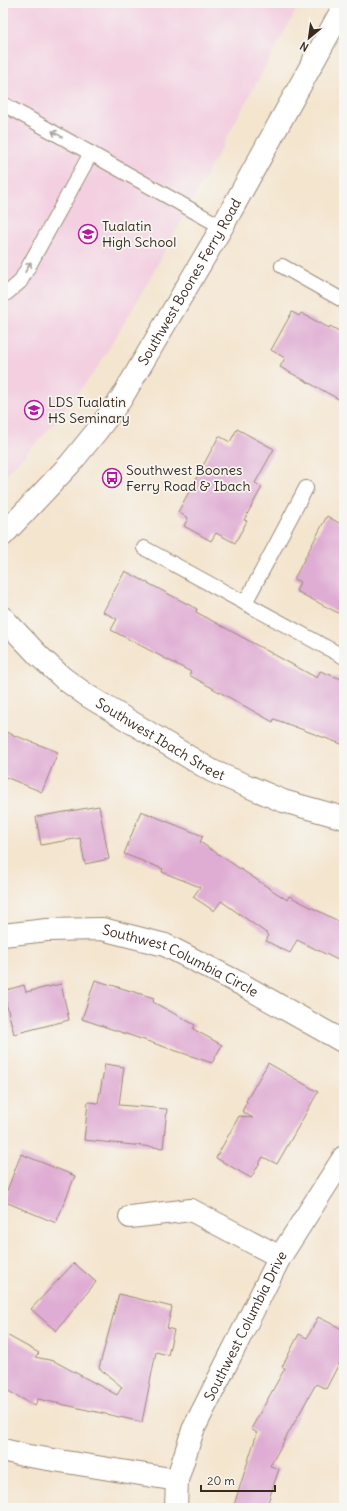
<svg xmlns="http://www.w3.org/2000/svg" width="347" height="1511" viewBox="0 0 347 1511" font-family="Delius,sans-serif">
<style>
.built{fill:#f3cfe0}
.building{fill:#dfacd3}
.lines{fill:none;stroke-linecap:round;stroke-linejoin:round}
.service-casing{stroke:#988876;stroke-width:16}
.minor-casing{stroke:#988876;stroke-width:24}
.tertiary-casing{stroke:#988876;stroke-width:24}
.secondary-casing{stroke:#988876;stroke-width:24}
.service{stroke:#fff;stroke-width:14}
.minor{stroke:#fff;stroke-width:22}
.tertiary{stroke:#fff;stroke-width:22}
.secondary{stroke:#fff;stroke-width:22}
.oneway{stroke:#a79f9a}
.labels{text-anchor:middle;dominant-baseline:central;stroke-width:3.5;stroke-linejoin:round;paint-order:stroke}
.poi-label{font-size:14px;fill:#3b2a1e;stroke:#f6f6f2;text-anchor:start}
.street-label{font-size:14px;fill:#3b2a1e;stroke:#f6f6f2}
</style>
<rect width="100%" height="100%" fill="#f6f6f2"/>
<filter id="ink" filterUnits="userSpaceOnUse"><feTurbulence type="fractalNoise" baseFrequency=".025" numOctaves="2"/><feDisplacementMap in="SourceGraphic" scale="8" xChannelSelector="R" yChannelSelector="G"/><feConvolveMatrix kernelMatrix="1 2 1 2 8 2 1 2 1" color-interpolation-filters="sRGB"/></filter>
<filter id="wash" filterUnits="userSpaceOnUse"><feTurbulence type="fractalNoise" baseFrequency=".012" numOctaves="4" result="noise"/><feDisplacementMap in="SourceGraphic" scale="16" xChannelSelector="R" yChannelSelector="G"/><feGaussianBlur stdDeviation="0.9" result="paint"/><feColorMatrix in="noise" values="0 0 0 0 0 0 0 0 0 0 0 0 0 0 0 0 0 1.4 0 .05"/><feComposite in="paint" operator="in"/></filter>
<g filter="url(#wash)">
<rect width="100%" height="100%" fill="#f4e5cf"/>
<path class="built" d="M3,3H300L143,291L98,367L53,425L29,451L3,477Z"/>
<g id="blocks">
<g class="building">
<path d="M292,312L299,316L301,313L329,328L330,326L344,334V402L280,367L285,358L271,350Z"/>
<path d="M237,429L274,449L255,483L262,487L244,520L247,521L235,543L216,533L211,541L184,526L188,518L178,512L219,436L230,442Z"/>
<path d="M327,516L344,526V616L296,591L300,582L294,579Z"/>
<path d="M125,571L197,609L196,612L317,678L320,671L344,680V745L274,719L273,722L189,675L191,672L111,630L117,619L103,612Z"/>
<path d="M3,731L58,752L42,792L3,776Z"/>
<path d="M99,806L109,859L85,864L80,838L41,845L36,817Z"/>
<path d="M141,811L203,836L200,842L287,900L289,896L344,924V963L297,940L290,953L266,941L269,935L221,901L214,911L193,897L200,887L162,872L163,869L124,854Z"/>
<path d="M95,980L154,998L153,1002L195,1025L193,1029L222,1045L212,1063L82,1019Z"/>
<path d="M61,984L69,1020L14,1034L3,991L24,985L26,992Z"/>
<path d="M268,1063L318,1092L277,1164L263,1157L251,1178L216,1158L239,1116L253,1118L242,1111L247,1102L246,1101Z"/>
<path d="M105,1064L124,1067L119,1105L167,1109L163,1148L84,1140L88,1102L98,1103Z"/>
<path d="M21,1154L75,1176L56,1223L3,1201Z"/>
<path d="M74,1263L96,1282L56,1331L31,1309Z"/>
<path d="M119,1294L172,1307L167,1328L174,1330L168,1355L156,1352L142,1422L38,1399L35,1406L3,1388V1333L39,1353L35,1357L54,1361L117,1395L122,1387L99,1368Z"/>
<path d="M318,1317L344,1330V1354L326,1389L316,1384L270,1466L279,1469L266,1508H233L257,1433L251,1429L285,1368L282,1367L299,1334L307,1338Z"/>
</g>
</g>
</g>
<g filter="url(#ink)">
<use href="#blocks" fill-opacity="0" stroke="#988876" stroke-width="1"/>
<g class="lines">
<g class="service-casing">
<g id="service">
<path d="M3,104L222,227"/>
<path d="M282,266L344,301"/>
<path d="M3,295L7,293L20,282L91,153"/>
<path d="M144,548L344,657"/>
<path d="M245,603L306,488"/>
</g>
</g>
<g class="minor-casing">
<g id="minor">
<path id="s1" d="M3,935L47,930L102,929L165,945L241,984L344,1042"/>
<path d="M130,1217L191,1210L280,1257"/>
<path d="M3,1450L23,1455L177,1480"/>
<path id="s2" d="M176,1508L177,1480L193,1430L280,1257L344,1157"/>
</g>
</g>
<g class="tertiary-casing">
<g id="tertiary">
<path id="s3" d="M3,618L39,656L63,678L88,696L212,771L283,801L344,818"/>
</g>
</g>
<g class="secondary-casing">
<g id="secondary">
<path id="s4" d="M3,535L70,464L96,432L121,399L222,227L344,6"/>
</g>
</g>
<use href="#service" class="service"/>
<use href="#minor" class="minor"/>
<use href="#tertiary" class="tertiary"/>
<use href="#secondary" class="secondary"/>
</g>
<defs><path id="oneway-shaft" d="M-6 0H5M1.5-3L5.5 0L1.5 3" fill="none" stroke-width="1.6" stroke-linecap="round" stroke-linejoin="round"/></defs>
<g class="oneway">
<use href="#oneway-shaft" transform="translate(57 134) rotate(-151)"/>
<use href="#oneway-shaft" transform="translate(28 267) rotate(-61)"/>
</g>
</g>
<defs>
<g id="school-ring" transform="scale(1)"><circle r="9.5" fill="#f6f6f2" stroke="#b5179e" stroke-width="1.5"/><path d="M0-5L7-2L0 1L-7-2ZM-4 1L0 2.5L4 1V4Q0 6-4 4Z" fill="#b5179e"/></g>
<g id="bus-ring" transform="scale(1)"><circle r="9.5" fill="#f6f6f2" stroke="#b5179e" stroke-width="1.5"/><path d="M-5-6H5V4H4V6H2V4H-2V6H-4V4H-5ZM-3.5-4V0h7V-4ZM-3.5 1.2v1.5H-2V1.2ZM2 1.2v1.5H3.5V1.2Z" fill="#b5179e"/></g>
</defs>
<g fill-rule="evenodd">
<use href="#school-ring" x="88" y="234"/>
<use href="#school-ring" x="34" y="410"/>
<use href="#bus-ring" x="112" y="478"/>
</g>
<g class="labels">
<g class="poi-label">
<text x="102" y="226">Tualatin<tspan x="102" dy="16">High School</tspan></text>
<text x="48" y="402">LDS Tualatin<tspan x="48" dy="16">HS Seminary</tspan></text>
<text x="126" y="470">Southwest Boones<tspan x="126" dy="16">Ferry Road &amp; Ibach</tspan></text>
</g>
<g class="street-label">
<text stroke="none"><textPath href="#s4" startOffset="316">Southwest Boones Ferry Road</textPath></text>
<text stroke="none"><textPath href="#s3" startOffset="200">Southwest Ibach Street</textPath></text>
<text stroke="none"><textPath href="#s1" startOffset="184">Southwest Columbia Circle</textPath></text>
<text stroke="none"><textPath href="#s2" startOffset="197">Southwest Columbia Drive</textPath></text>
</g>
</g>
<rect width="347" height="1511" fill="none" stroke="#f6f6f2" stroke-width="16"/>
<g transform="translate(309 38) rotate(209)" stroke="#f6f6f2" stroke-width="3" paint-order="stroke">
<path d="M0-3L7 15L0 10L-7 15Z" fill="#3b2a1e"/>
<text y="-6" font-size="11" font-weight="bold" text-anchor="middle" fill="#3b2a1e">N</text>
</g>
<path d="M201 1485v6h74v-6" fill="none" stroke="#3b2a1e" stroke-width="2"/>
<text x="207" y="1485" font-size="12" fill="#3b2a1e" stroke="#f6f6f2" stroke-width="3" paint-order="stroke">20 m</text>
</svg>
